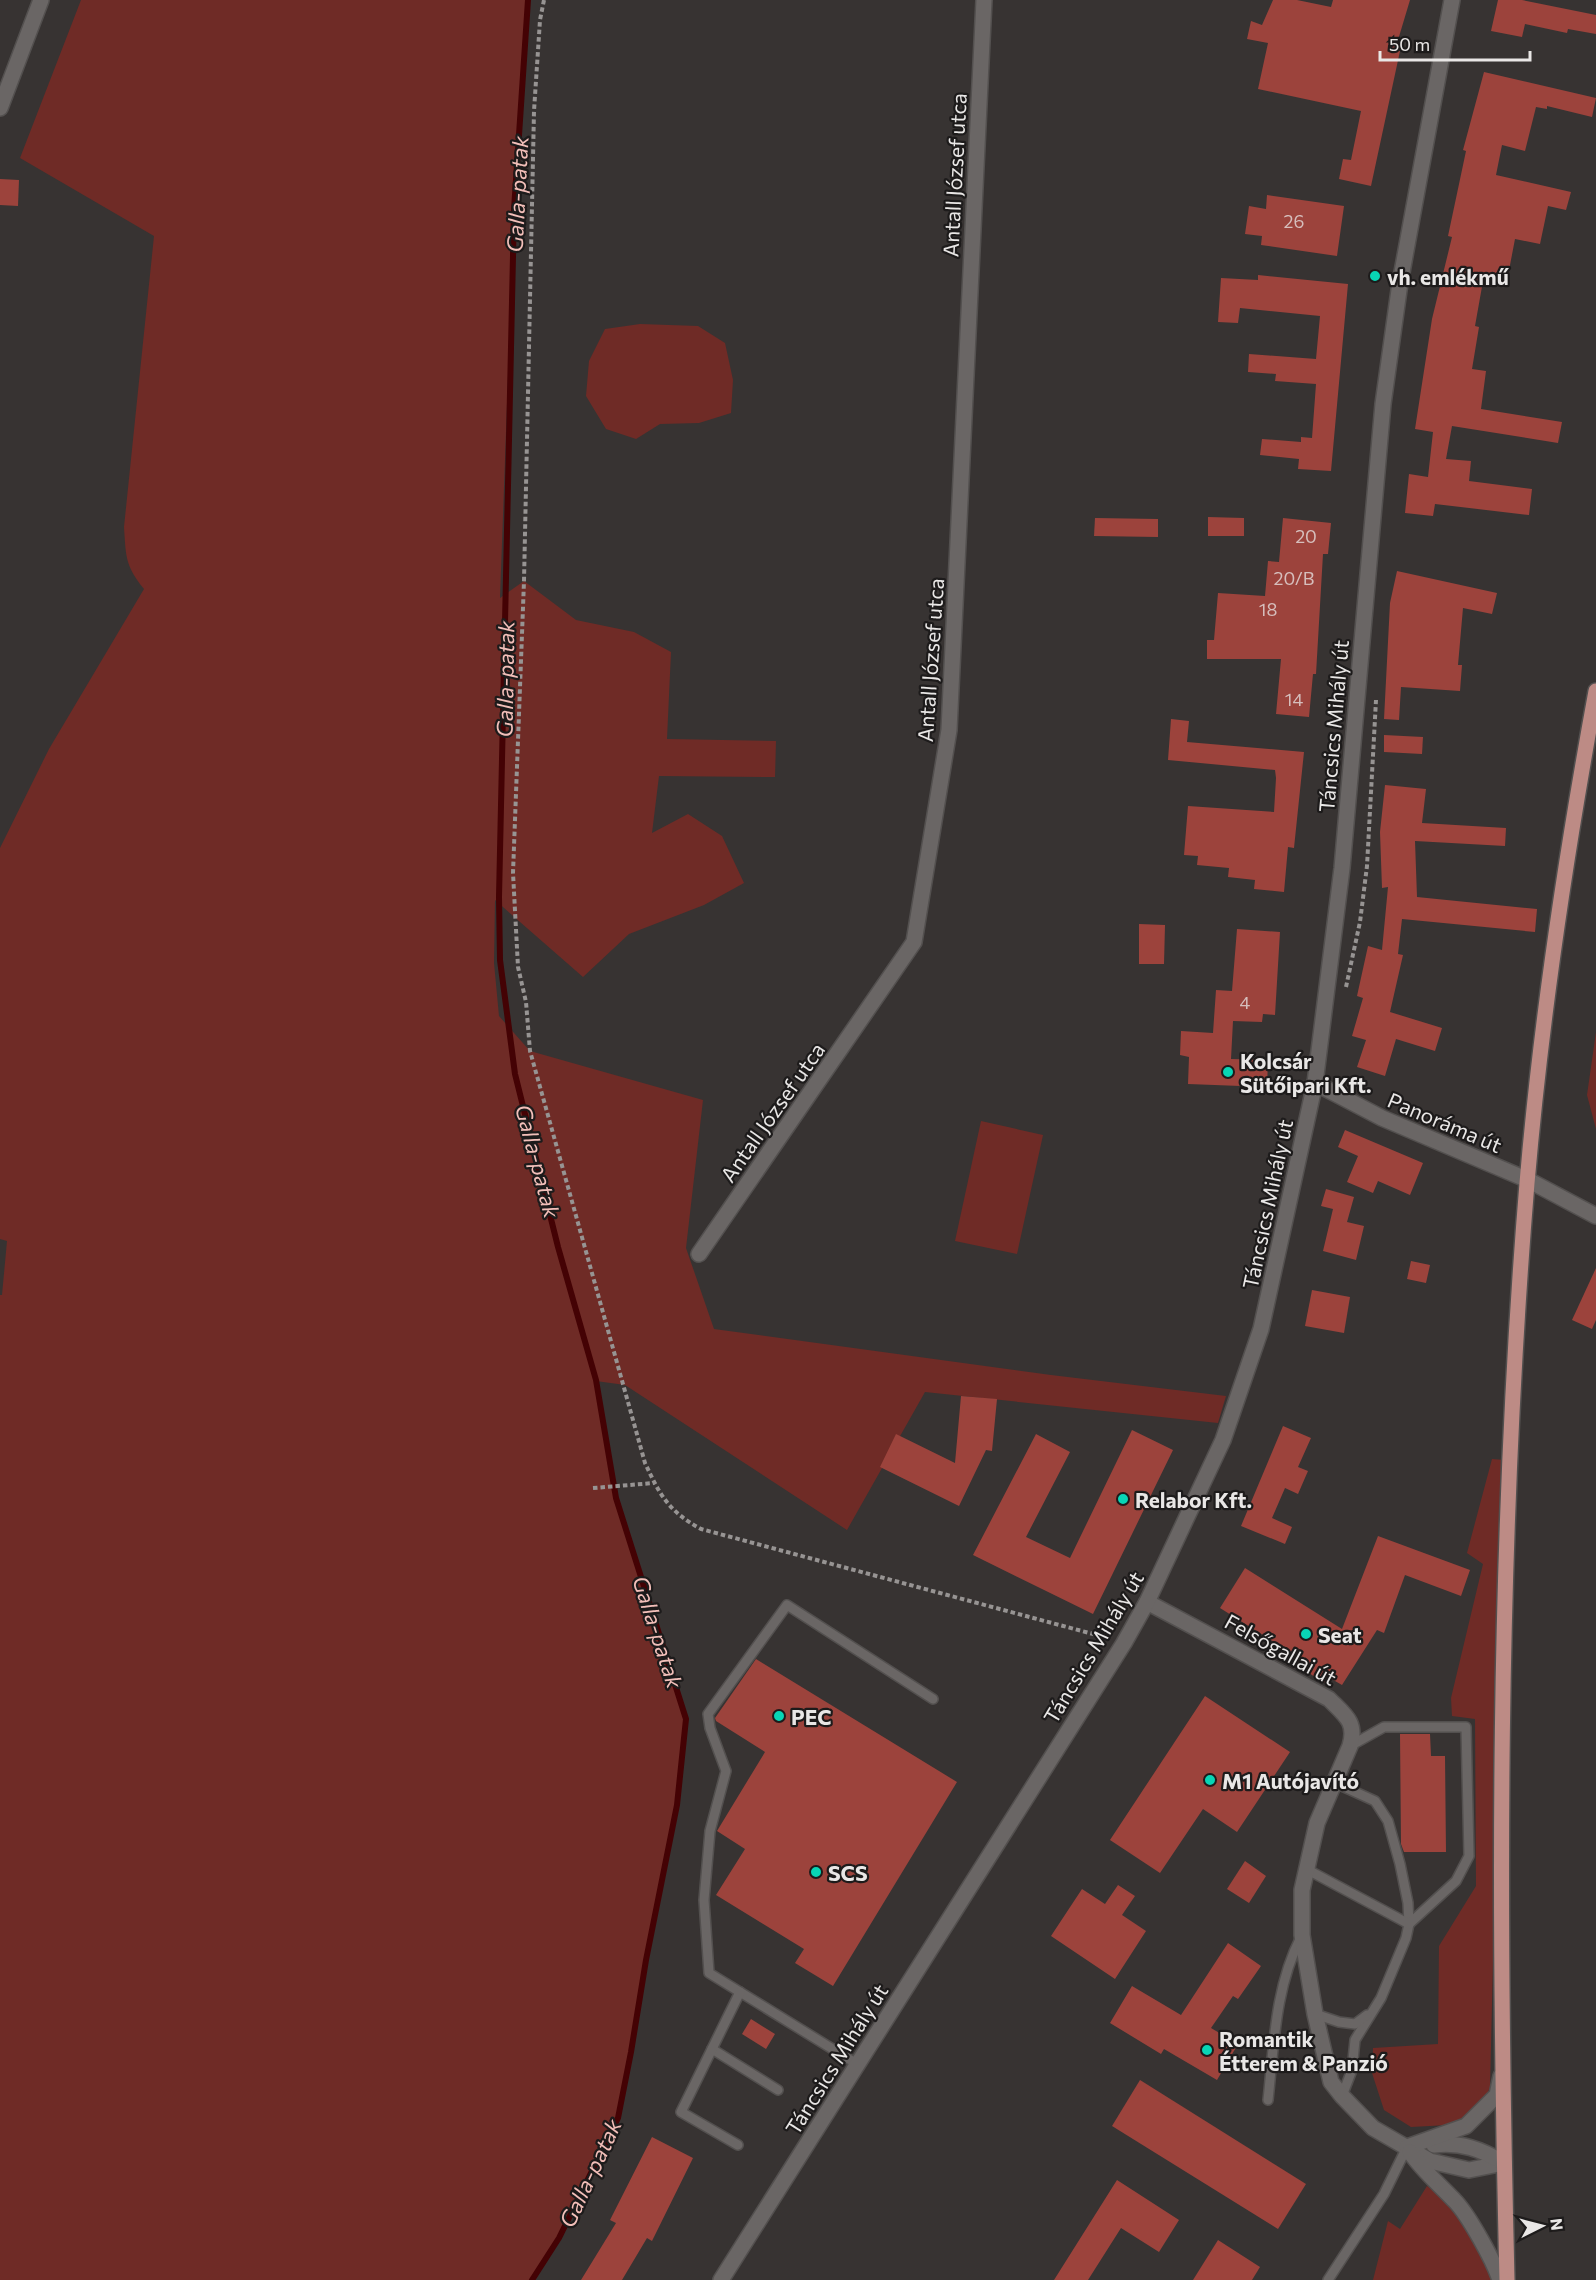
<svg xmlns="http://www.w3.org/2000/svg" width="1596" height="2280" viewBox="0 0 1596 2280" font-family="Commissioner,sans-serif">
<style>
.green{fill:#6f2b26}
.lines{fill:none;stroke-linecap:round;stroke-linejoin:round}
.stream{stroke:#440204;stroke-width:6}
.building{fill:#9c433c}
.lane-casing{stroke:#53504f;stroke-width:12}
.street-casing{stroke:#53504f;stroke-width:18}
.primary-casing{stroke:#53504f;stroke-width:18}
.path{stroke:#979493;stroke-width:4;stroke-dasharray:4.5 3;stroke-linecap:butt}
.lane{stroke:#6a6665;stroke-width:9}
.street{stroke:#6a6665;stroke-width:15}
.primary{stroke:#bd8b85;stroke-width:15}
.poi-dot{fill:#08d5b5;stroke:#1d1b1b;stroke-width:2}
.labels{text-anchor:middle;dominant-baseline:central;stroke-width:4.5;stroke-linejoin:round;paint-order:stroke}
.number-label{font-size:18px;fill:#d6bebc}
.street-label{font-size:21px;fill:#e9e7e6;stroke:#1d1b1b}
.poi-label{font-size:21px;font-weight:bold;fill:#e9e7e6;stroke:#1d1b1b;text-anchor:start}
.water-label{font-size:22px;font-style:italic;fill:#f3bfb9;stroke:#1d1b1b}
</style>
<rect width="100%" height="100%" fill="#373332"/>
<g class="green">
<path d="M81,0H528L514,210L500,598L524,581L576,620L634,632L671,652L667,739L776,741L775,777L659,776L652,833L688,814L722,836L744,883L704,905L629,934L583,977L495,900L494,963L499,1016L530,1051L703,1100L686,1248L714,1329L1051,1375L1226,1396L1218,1423L925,1392L847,1530L625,1385L596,1381L616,1498L686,1719L677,1805L646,1960L631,2052L618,2118L559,2238L532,2280H0V1295H2L7,1241L0,1239V848L49,749L144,589C125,565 126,557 124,527L154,236L20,158Z"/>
<path d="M640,324L698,326L725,343L733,380L731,413L699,423L660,424L636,439L606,429L586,396L589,361L605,329Z"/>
<path d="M1596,1032V1129L1587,1095Z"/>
<path d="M981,1121L1043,1135L1017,1254L955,1241Z"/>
<path d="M1492,1459L1505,1460L1490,2088L1478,2111L1448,2125L1411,2127L1384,2110L1372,2073L1373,2048L1438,2044L1439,1946L1476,1886L1475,1719L1452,1716L1451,1698L1483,1564L1467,1553Z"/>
<path d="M1427,2186C1452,2203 1487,2250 1493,2280H1373L1388,2221L1400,2229Z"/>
</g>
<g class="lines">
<path class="stream" d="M528,0L514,210L499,897L500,960L515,1074L558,1247L596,1380L616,1498L686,1719L677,1805L646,1960L631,2052L618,2118L559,2238L532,2280"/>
</g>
<g class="building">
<path d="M1273,0H1297L1331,7L1333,0H1410L1395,50L1400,51L1371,186L1339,179L1343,159L1351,160L1361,111L1258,89L1268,43L1247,39L1251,21L1262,25Z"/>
<path d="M1498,0H1522L1596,15V34L1568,29L1567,33L1525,24L1522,37L1491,31Z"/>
<path d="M1484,72L1596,98L1592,117L1547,106V109L1536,107L1525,151L1502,145L1496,175L1571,192L1566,210L1548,206L1540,244L1515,239L1506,286L1483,281L1475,326L1479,327L1472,369L1486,371L1481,409L1562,422L1558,443L1452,426L1446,459L1471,461L1469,481L1532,489L1529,515L1435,504L1433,516L1405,513L1409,474L1428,477L1433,432L1415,429L1432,319L1452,237L1448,236L1466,151L1463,150Z"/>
<path d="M0,179L19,180L18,206L0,205Z"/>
<path d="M1267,195L1344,206L1337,256L1261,245L1262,236L1245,234L1249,206L1266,209Z"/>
<path d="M1258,275L1348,284L1331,471L1298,469L1299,459L1260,455L1262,439L1301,442V437L1312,438L1316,384L1275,381L1276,374L1248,372L1249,354L1316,359L1320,316L1240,308L1238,323L1218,322L1221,278L1258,280Z"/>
<path d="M1208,517L1244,518V536H1208Z"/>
<path d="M1095,518L1158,519V537L1094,536Z"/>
<path d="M1283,518L1331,523L1328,554H1323L1316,674H1313L1309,717L1276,714L1281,659H1207V640H1214L1218,593L1265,596L1268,561L1279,562Z"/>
<path d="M1397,571L1497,593L1492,614L1463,608L1458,665H1462L1460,691L1401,687L1399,720L1384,719L1390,603Z"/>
<path d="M1171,719L1189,721L1187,742L1304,752L1294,848L1288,847L1284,892L1254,889L1255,880L1228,877L1229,868L1197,865L1198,856L1184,855L1188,806L1274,812L1276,778L1275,770L1168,760Z"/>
<path d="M1384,735L1423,737L1422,754L1384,752Z"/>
<path d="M1385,785L1426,789L1422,823L1506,828L1505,846L1415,841L1417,897L1537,909L1535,932L1402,919L1398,954L1403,955L1390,1012L1442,1028L1435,1051L1396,1039L1385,1076L1357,1067L1366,1040L1352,1036L1363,998L1357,996L1368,946L1382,950L1388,887L1382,888L1380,832Z"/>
<path d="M1139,924L1165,925L1164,964H1139Z"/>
<path d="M1237,929L1280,932L1275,1015L1263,1014L1262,1022L1233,1021L1231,1059L1268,1060L1267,1087L1188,1084L1189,1057L1180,1055L1181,1031L1213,1033L1216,990L1232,991Z"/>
<path d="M1345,1130L1423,1163L1410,1195L1378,1181L1373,1193L1347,1182L1358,1156L1338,1147Z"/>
<path d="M1326,1189L1354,1197L1347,1222L1364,1226L1356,1260L1323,1251L1333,1209L1321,1206Z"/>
<path d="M1411,1261L1430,1265L1426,1283L1407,1279Z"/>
<path d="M1596,1268V1320L1592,1329L1572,1320Z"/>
<path d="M1312,1290L1350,1297L1344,1333L1305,1326Z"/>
<path d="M961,1396L997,1399L992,1451L986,1450L959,1506L880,1467L896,1434L955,1463Z"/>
<path d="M1283,1426L1311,1438L1298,1467L1308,1471L1298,1494L1285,1488L1272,1518L1292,1527L1285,1544L1241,1526Z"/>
<path d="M1132,1430L1173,1450L1093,1614L973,1555L1036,1434L1070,1452L1026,1537L1070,1558Z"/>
<path d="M1378,1536L1470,1570L1461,1596L1405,1575L1384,1633L1377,1630L1342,1685L1328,1677L1324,1683L1294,1663L1298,1657L1220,1608L1245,1568L1342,1629Z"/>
<path d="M756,1659L957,1782L833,1986L795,1963L804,1949L716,1895L745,1849L717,1831L765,1752L716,1721L715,1718Z"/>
<path d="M1205,1696L1290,1752L1237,1832L1203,1809L1160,1873L1110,1840Z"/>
<path d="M1400,1734H1430L1431,1756H1445L1446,1852H1404L1401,1844Z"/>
<path d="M1245,1861L1266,1876L1249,1903L1227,1889Z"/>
<path d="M1118,1885L1135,1896L1122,1915L1146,1931L1115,1979L1051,1936L1082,1889L1105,1904Z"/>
<path d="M1228,1943L1261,1966L1238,1999L1233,1996L1211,2028L1238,2044L1217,2080L1164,2049L1161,2054L1110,2023L1132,1986L1181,2015Z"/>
<path d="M751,2019L775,2034L766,2049L742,2034Z"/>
<path d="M1140,2080L1306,2184L1278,2229L1112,2126Z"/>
<path d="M652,2137L693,2158L652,2241L647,2238L622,2280H581L616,2223L610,2220Z"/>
<path d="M1117,2180L1179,2220L1159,2252L1121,2228L1088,2280H1054Z"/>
<path d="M1218,2240L1260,2267L1252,2280H1193Z"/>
</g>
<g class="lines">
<g class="lane-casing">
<g id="lane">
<path d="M1333,1782L1375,1801L1388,1821L1400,1864L1408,1903L1409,1924L1406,1938L1381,1998L1355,2040L1352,2070L1342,2096"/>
<path d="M1308,1870L1409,1924L1456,1881L1469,1856L1466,1727H1384L1350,1746"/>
<path d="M1315,2014L1339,2022L1355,2024L1367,2015"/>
<path d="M712,2049L778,2090"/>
<path d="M857,2064L709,1973L704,1900L710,1831L726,1771L710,1728L708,1714L787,1605L933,1699"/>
<path d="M1268,2100C1274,2045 1275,1987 1301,1937"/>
<path d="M738,2145L681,2112L740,1992"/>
<path d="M1328,2280L1384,2194L1407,2147"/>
</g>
</g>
<g class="street-casing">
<g id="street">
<path d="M0,108L41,0"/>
<path d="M1315,1083L1382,1118L1528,1180L1596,1216"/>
<path d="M699,1254L914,942L949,730L984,0"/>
<path d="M1147,1602L1329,1699C1345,1715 1357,1722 1350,1746L1317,1823L1302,1890V1935L1315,2014L1331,2082L1342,2096L1373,2128L1430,2161L1469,2170L1504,2163"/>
<path d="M1434,2145C1461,2142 1481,2149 1504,2163"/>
<path d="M1407,2147L1466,2126L1497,2095L1501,2076"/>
<path d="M1410,2152C1423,2171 1439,2184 1454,2200C1468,2214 1494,2261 1500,2280"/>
<path d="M721,2280L1124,1643L1147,1602L1223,1440L1261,1329L1315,1083L1342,868L1383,404L1400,283L1452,0"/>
</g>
</g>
<g class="primary-casing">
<path id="primary" d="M1507,2280C1498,1915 1497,1547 1527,1183C1541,1018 1566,854 1596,691"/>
</g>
<g class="path">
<path d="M544,0L540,20L534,111L524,581L513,873L518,967L526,1002L530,1051L645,1463C660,1495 668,1511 701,1529L1108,1638"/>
<path d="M1346,987L1360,922L1367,866L1376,700"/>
<path d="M593,1488L654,1483"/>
</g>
<use href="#lane" class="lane"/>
<use href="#street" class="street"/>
<use href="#primary" class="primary"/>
</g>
<g class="poi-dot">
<circle cx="1375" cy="276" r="6"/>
<circle cx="1228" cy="1072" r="6"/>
<circle cx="1123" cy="1499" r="6"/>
<circle cx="1306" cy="1634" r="6"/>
<circle cx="779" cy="1716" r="6"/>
<circle cx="1210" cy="1780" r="6"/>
<circle cx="816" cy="1872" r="6"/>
<circle cx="1207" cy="2050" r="6"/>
</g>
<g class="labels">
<g class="number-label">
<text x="1294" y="221">26</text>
<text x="1306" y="536">20</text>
<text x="1294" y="578">20/B</text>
<text x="1268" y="609">18</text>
<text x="1294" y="699">14</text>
<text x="1245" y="1002">4</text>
</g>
<g class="street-label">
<text transform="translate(954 175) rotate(-87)">Antall József utca</text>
<text transform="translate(930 660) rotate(-86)">Antall József utca</text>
<text transform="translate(1333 726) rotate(-85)">Táncsics Mihály út</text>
<text transform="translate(772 1112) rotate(-55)">Antall József utca</text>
<text transform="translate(1445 1122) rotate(23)">Panoráma út</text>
<text transform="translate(1267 1204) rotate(-78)">Táncsics Mihály út</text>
<text transform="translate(1093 1647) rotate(-59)">Táncsics Mihály út</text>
<text transform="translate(1281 1649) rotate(29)">Felsőgallai út</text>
<text transform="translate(836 2059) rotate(-58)">Táncsics Mihály út</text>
</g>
<g class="poi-label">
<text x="1387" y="276">vh. emlékmű</text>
<text x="1240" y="1060">Kolcsár<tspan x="1240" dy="24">Sütőipari Kft.</tspan></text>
<text x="1135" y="1499">Relabor Kft.</text>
<text x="1318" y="1634">Seat</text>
<text x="791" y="1716">PEC</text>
<text x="1222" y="1780">M1 Autójavító</text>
<text x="828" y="1872">SCS</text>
<text x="1219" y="2038">Romantik<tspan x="1219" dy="24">Étterem &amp; Panzió</tspan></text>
</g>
<g class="water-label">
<text transform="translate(517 194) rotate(-87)">Galla-patak</text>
<text transform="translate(505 679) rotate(-89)">Galla-patak</text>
<text transform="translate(538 1161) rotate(75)">Galla-patak</text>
<text transform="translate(658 1632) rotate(72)">Galla-patak</text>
<text transform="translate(590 2173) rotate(-65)">Galla-patak</text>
</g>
</g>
<g transform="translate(1542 2226) rotate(84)" stroke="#1d1b1b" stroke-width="4.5" paint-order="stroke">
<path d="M0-4.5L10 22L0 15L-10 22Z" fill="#e9e7e6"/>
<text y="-9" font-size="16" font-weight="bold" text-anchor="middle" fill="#e9e7e6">N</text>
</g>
<path d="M1380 51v9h150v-9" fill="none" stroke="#e9e7e6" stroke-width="3"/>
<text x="1389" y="51" font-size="18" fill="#e9e7e6" stroke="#1d1b1b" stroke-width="4.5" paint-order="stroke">50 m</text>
</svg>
